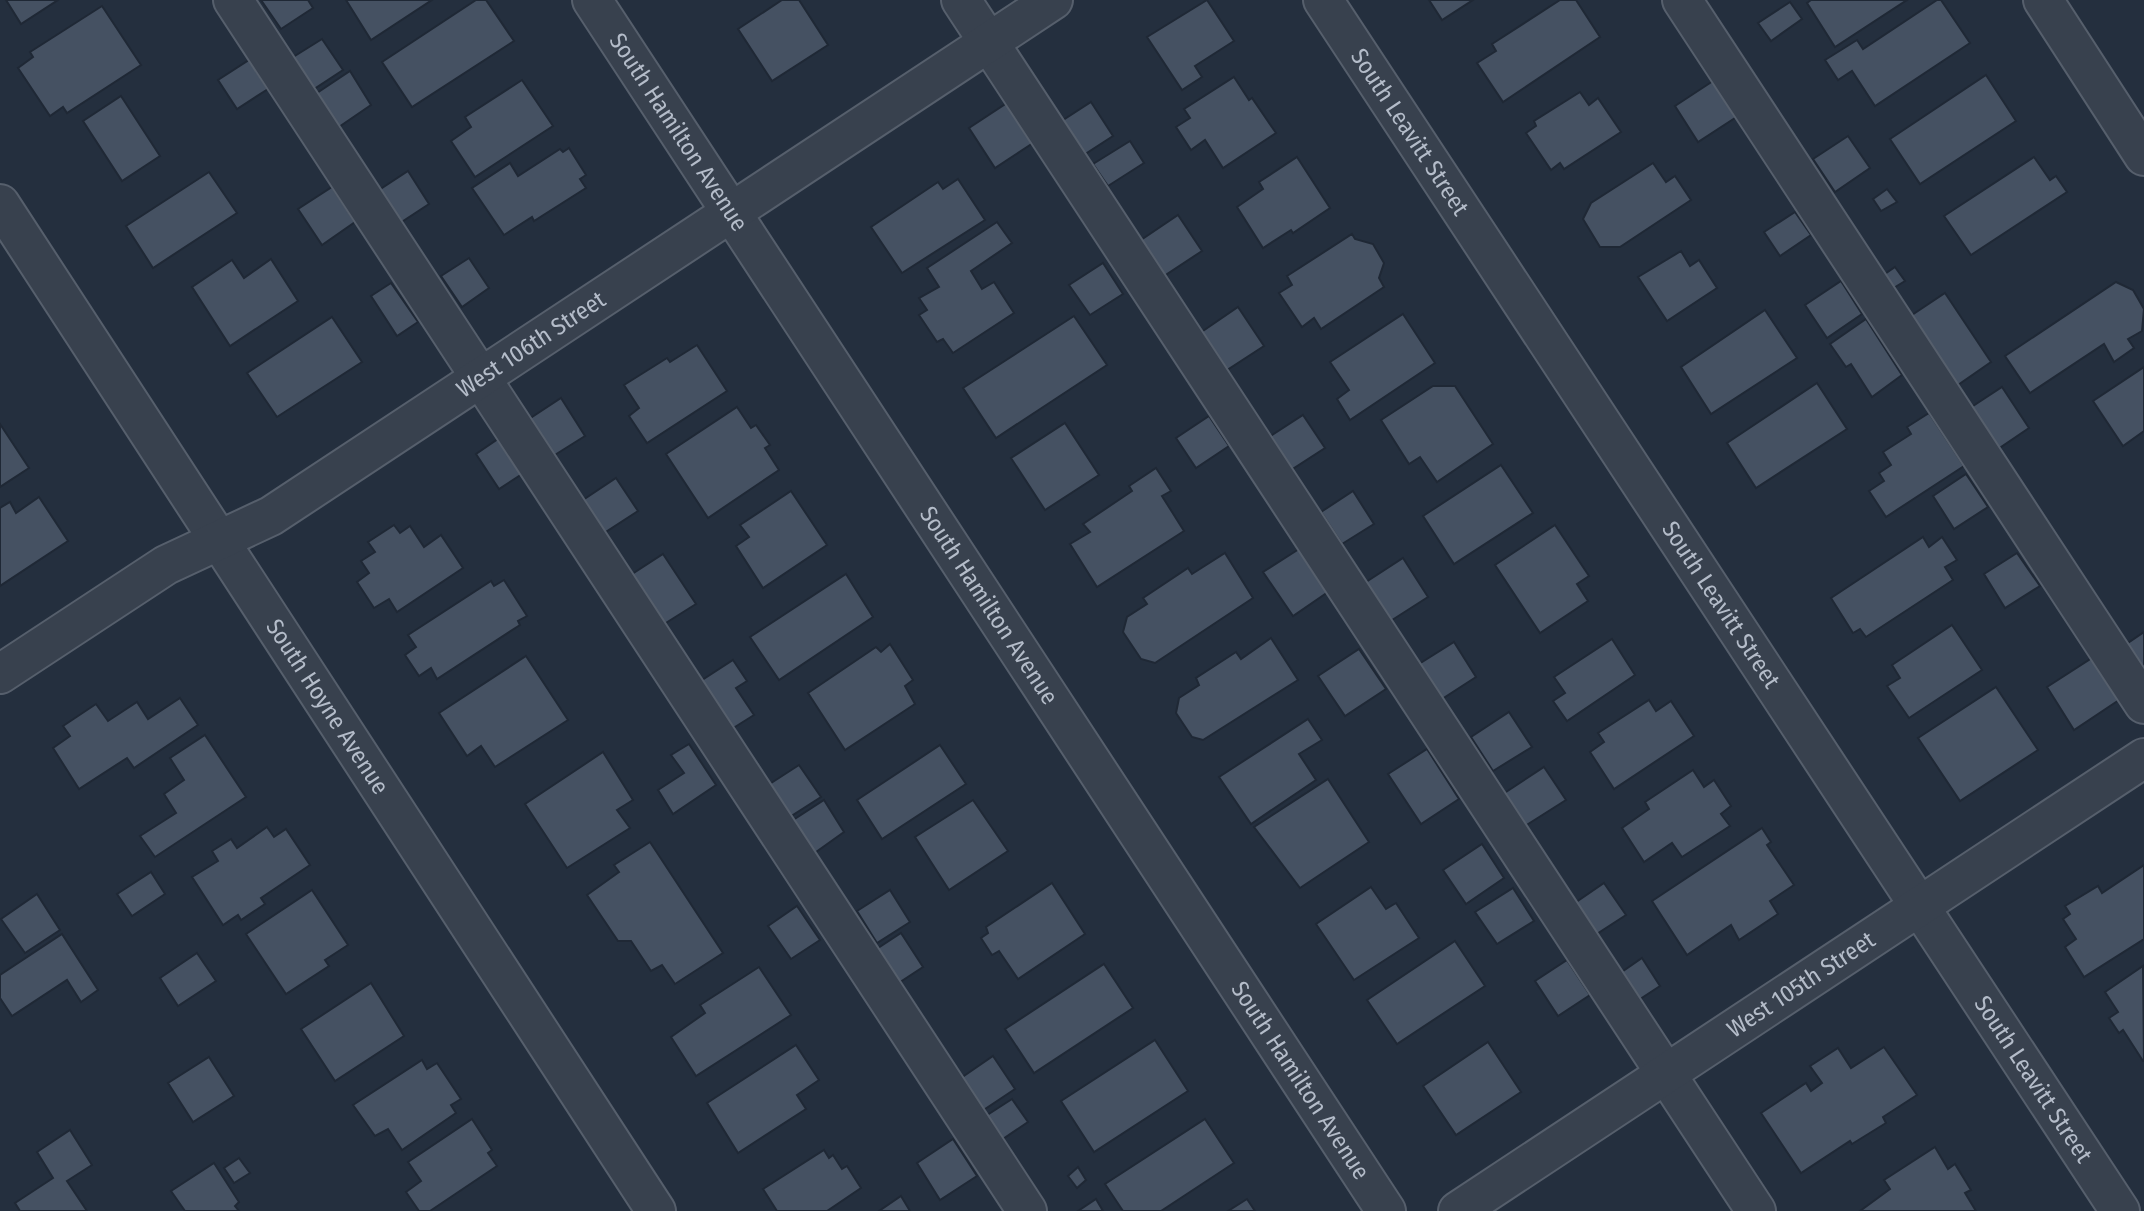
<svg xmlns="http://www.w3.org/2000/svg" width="2144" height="1211" viewBox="0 0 2144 1211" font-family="'Fira Sans Condensed',sans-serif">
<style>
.building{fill:#455162;stroke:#1f2835;stroke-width:2}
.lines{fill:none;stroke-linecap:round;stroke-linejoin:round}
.minor-casing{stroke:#565f6c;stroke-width:42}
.minor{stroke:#38414e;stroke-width:38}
.labels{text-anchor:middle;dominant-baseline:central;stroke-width:5;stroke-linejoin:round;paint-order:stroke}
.street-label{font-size:24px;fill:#b4bcc9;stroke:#1d2633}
</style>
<rect width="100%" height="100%" fill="#242f3e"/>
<g class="building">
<path d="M6,0H58L21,24Z"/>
<path d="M261,0H308L313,8L281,29Z"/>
<path d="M346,0H432L371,40Z"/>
<path d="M476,0H486L514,41L412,107L382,62Z"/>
<path d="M782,0H799L828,45L772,81L738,29Z"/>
<path d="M1207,0L1234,41L1195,66L1202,77L1182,90L1147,37Z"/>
<path d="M1429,0H1473L1442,20Z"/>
<path d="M1560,0H1576L1600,37L1503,102L1477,63L1496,51L1492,44Z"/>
<path d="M1811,0H1907L1835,47L1807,3Z"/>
<path d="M1937,0H1941L1970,43L1875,106L1852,71L1838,80L1825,60L1857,40L1863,49Z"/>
<path d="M1790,2L1802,19L1771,41L1758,23Z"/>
<path d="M102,6L141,65L67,113L63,107L50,116L18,68L33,57L30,52Z"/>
<path d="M322,39L343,70L311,91L290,59Z"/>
<path d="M249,60L268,89L237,109L218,80Z"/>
<path d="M350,71L371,105L333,131L311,97Z"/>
<path d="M1986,75L2016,121L1920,184L1890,139Z"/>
<path d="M1234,77L1249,100L1252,98L1276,133L1223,168L1205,140L1191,150L1176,127L1190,118L1184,109Z"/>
<path d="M522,80L553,126L475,177L451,141L471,127L465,117Z"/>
<path d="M1713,81L1738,116L1698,142L1675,106Z"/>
<path d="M1580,92L1589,105L1598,98L1621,132L1564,169L1560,163L1551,170L1526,133L1536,126L1534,121Z"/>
<path d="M121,96L160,156L122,181L83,121Z"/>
<path d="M1091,102L1113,136L1079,158L1057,124Z"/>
<path d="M1007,103L1033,143L995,168L969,128Z"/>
<path d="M1848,136L1870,168L1835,192L1813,159Z"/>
<path d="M1130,141L1144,163L1108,186L1093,164Z"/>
<path d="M569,148L586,175L580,179L586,188L534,221L532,217L504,235L472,188L510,163L518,176L560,149L563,152Z"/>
<path d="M1297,157L1330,208L1293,233L1291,230L1263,248L1237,207L1263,189L1259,182Z"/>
<path d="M2034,157L2050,180L2056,176L2067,192L1971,255L1944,216Z"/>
<path d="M1653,163L1666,182L1675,176L1691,200L1620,247H1600L1583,219L1591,203Z"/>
<path d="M408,171L429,204L397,225L376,192Z"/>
<path d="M209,172L237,213L153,268L126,226Z"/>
<path d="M958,179L985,220L902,273L871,227L938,182L943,189Z"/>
<path d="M332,187L355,222L322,245L298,209Z"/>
<path d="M1887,189L1897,202L1881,211L1873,199Z"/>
<path d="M1795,212L1811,235L1780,256L1764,232Z"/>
<path d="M1178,215L1202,251L1161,278L1138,242Z"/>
<path d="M997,222L1012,243L971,271L982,289L994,282L1014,313L953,353L943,339L937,342L919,315L927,310L919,298L939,287L927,268Z"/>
<path d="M1352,234L1355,239L1373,244L1384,263L1379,278L1384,287L1321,329L1314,318L1302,327L1279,293L1292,285L1287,276Z"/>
<path d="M1681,251L1690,266L1699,260L1717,288L1667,321L1638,277Z"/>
<path d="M469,258L489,288L462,307L441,276Z"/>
<path d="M271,259L298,301L230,346L192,287L232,260L244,278Z"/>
<path d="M1103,263L1123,294L1090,315L1069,285Z"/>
<path d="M1895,267L1905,281L1892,289L1882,276Z"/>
<path d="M1841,281L1862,314L1827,338L1805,305Z"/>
<path d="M2116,282L2133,290L2144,309L2142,331L2128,339L2134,348L2114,362L2104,344L2030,393L2005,356Z"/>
<path d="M391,283L418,322L397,336L371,296Z"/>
<path d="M1945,293L1991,362L1955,387L1909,317Z"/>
<path d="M1238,307L1264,346L1224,372L1200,333Z"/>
<path d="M1765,310L1797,358L1711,414L1681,367Z"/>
<path d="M1403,314L1435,363L1350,420L1337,399L1349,390L1330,362Z"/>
<path d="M1074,316L1107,365L996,438L963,388Z"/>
<path d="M332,317L362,362L277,417L247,373Z"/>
<path d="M1866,319L1902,375L1872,397L1851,364L1846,367L1830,344Z"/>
<path d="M697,345L727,391L647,443L629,416L639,408L624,385L667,358L670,362Z"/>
<path d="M2144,367V431L2123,446L2093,401Z"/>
<path d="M1817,383L1847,429L1756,488L1727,443Z"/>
<path d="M1433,386H1455L1493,444L1437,482L1420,457L1409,464L1381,420Z"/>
<path d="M2002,387L2029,428L1998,449L1970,408Z"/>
<path d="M561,398L585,436L550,458L526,421Z"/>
<path d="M737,407L751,428L756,425L770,445L765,448L779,470L708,518L666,454Z"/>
<path d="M1929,413L1964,466L1886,517L1869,491L1884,481L1879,473L1891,465L1883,452L1911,434L1907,427Z"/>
<path d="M1303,415L1325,448L1291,470L1269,437Z"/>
<path d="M1209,416L1229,446L1196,468L1176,438Z"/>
<path d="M1065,423L1099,475L1045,510L1011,458Z"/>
<path d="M0,424L29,468L0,487Z"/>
<path d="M498,439L522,474L499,489L476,454Z"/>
<path d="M1501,465L1533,513L1454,564L1423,516Z"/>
<path d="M1156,468L1171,491L1162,496L1184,531L1097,587L1070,544L1090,532L1083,524L1132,491L1129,486Z"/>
<path d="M1966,474L1988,507L1954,529L1933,496Z"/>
<path d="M616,478L638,511L601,535L580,502Z"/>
<path d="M791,491L827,545L763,588L736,546L749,537L740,525Z"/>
<path d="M1353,491L1374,524L1342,544L1321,512Z"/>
<path d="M39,497L68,541L0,586V508L10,502L16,513Z"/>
<path d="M394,525L400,533L410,526L424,547L441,535L463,568L397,612L389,599L374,608L357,582L369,573L361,561L375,552L368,542Z"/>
<path d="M1555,525L1589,576L1577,584L1588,601L1540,633L1495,565Z"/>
<path d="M1923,537L1929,547L1942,537L1957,560L1945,567L1953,580L1866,637L1860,629L1853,633L1831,598Z"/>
<path d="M1299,549L1328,592L1293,616L1263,572Z"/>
<path d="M1225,553L1253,598L1155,663L1141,659L1123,632L1127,617L1147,604L1143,598L1188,568L1192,574Z"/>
<path d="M2017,553L2040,586L2005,608L1984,574Z"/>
<path d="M663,554L696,604L661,626L626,578Z"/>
<path d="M1403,558L1428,597L1389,622L1363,584Z"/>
<path d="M846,574L873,617L779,680L750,637Z"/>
<path d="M504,580L527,616L518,621L520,625L437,679L431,668L419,676L405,655L416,647L408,635L491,581L494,586Z"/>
<path d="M1952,625L1982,670L1909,718L1887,686L1900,678L1892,665Z"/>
<path d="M2144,632V675L2122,647Z"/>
<path d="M1271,638L1298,680L1203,740L1192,737L1176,713L1179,698L1199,685L1196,678L1236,652L1241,659Z"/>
<path d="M1612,639L1635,675L1567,721L1553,701L1565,693L1554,677Z"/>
<path d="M1454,642L1476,677L1442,699L1419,664Z"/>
<path d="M890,644L913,680L905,686L915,704L845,750L808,693L876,647L881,652Z"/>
<path d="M1359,649L1386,689L1345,716L1318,676Z"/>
<path d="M526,656L568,720L495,767L481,746L467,756L439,713Z"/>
<path d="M2092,658L2119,700L2074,730L2047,687Z"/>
<path d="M733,660L747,681L736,688L754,715L727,732L696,684Z"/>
<path d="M1996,687L2038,750L1960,801L1918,738Z"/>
<path d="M180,698L198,725L134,768L127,758L79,789L53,748L70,736L63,726L96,704L108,721L137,702L148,719Z"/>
<path d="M1649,700L1656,711L1671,701L1694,736L1614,789L1590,752L1604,742L1598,733Z"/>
<path d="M1509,712L1532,747L1493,771L1471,737Z"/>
<path d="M1308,719L1322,740L1299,754L1316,780L1251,824L1219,777Z"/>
<path d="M205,735L246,797L155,857L140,836L176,813L164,794L184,780L170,758Z"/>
<path d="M689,744L716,785L673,814L658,790L684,773L671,755Z"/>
<path d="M940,745L966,784L882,839L857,800Z"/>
<path d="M1427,749L1459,799L1421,824L1388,774Z"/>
<path d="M603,752L633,800L617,810L630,828L567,868L525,804Z"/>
<path d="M799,765L821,797L785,820L765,787Z"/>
<path d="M1544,767L1566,800L1525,826L1503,794Z"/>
<path d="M1693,770L1704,787L1714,780L1731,806L1721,814L1730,826L1682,857L1672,843L1644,862L1622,828L1649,809L1645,802Z"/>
<path d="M1328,779L1369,842L1300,888L1254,827Z"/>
<path d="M824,800L844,832L809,857L787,824Z"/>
<path d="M973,800L1008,851L949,890L915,837Z"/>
<path d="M267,827L274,837L286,829L310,865L261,898L265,904L241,920L238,915L223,925L192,877L218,861L212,851L231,839L237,848Z"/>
<path d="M1762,828L1771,842L1767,845L1794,885L1770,901L1778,914L1739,940L1731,925L1687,955L1652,901Z"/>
<path d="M650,842L723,953L675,984L662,965L651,971L631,941H618L587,895L619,872L614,865Z"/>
<path d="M1482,844L1504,878L1466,904L1443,870Z"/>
<path d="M2144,865V939L2084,977L2065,947L2076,939L2063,919L2070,914L2065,906L2098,886L2102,893Z"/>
<path d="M151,872L165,894L132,916L117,894Z"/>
<path d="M1052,883L1085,934L1018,979L999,951L992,955L981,938L988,933L986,927Z"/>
<path d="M1604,883L1626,915L1589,939L1569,907Z"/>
<path d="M1371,887L1386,909L1396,903L1419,938L1354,980L1316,924Z"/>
<path d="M1513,888L1534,921L1497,944L1475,912Z"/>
<path d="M312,890L348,945L325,960L329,966L286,994L246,934Z"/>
<path d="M890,890L910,922L877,943L857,911Z"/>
<path d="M37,894L60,930L25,953L1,919Z"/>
<path d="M797,906L820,940L791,959L768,926Z"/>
<path d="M901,933L923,967L891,988L869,954Z"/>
<path d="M62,934L98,990L81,1002L67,980L12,1016L0,998V975Z"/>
<path d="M1455,941L1485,986L1397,1044L1367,1000Z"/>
<path d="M197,953L216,981L178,1006L160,978Z"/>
<path d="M1642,958L1660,986L1634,1003L1616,976Z"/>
<path d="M1567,960L1590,995L1558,1016L1535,981Z"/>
<path d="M1104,964L1133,1008L1034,1073L1005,1029Z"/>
<path d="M2143,966L2144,1061H2143L2123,1030L2119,1033L2109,1018L2118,1012L2105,992Z"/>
<path d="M759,967L791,1015L696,1076L671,1037L705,1013L700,1005Z"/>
<path d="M371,983L404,1036L335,1081L301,1029Z"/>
<path d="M1155,1040L1188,1091L1094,1152L1061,1101Z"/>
<path d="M1488,1042L1521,1092L1456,1135L1423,1086Z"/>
<path d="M796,1045L819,1080L797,1095L806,1109L738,1153L707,1103Z"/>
<path d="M1884,1047L1917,1095L1883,1117L1886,1123L1852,1144L1850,1141L1801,1173L1761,1113L1806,1083L1811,1091L1822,1083L1810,1066L1838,1048L1851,1068Z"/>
<path d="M993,1056L1015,1089L982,1111L961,1078Z"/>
<path d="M209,1057L234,1096L193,1122L168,1083Z"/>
<path d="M422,1060L427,1069L437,1063L461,1099L451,1105L456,1113L402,1150L388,1129L375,1136L353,1105Z"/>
<path d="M1012,1099L1028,1122L994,1145L978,1121Z"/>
<path d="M472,1119L492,1150L488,1153L497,1166L430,1211H419L406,1192L421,1181L408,1162Z"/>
<path d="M1205,1119L1234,1163L1161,1211H1123L1105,1184Z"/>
<path d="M70,1130L92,1165L67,1181L87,1211H20L15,1203L53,1178L37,1152Z"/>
<path d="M953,1139L977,1176L940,1200L917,1163Z"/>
<path d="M1935,1147L1948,1169L1955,1164L1971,1190L1965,1193L1976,1211H1860L1890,1189L1884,1180Z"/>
<path d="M824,1150L829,1158L833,1155L842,1169L847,1166L861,1188L827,1211H777L763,1189Z"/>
<path d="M239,1158L250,1173L234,1183L224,1168Z"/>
<path d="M214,1163L239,1202L235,1206L239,1211H185L171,1191Z"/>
<path d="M1078,1167L1086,1180L1077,1188L1068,1176Z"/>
<path d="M901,1196L910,1211H879Z"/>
<path d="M1096,1199L1103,1211H1078Z"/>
<path d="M1247,1199L1255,1211H1228Z"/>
</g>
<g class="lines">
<g class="minor-casing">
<g id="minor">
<path d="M233,0L1027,1211"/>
<path id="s1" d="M592,0L1386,1211"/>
<path d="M961,0L1756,1211"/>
<path id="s2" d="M1323,0L2120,1211"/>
<path d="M1682,0L2144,704"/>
<path d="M2043,0L2144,156"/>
<path id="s3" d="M0,204L656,1211"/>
<path id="s4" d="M0,674L166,565L271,516L1053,0"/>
<path id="s5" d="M1458,1211L2144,758"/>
</g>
</g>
<use href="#minor" class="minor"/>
</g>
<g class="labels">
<g class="street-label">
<text stroke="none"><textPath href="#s1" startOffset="158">South Hamilton Avenue</textPath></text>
<text stroke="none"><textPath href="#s2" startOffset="158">South Leavitt Street</textPath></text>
<text stroke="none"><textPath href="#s4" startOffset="626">West 106th Street</textPath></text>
<text stroke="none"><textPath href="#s1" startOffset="724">South Hamilton Avenue</textPath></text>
<text stroke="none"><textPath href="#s2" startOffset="724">South Leavitt Street</textPath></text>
<text stroke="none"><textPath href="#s3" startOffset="600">South Hoyne Avenue</textPath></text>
<text stroke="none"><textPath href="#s5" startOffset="411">West 105th Street</textPath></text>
<text stroke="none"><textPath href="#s2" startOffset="1292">South Leavitt Street</textPath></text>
<text stroke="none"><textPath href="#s1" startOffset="1292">South Hamilton Avenue</textPath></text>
</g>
</g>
</svg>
